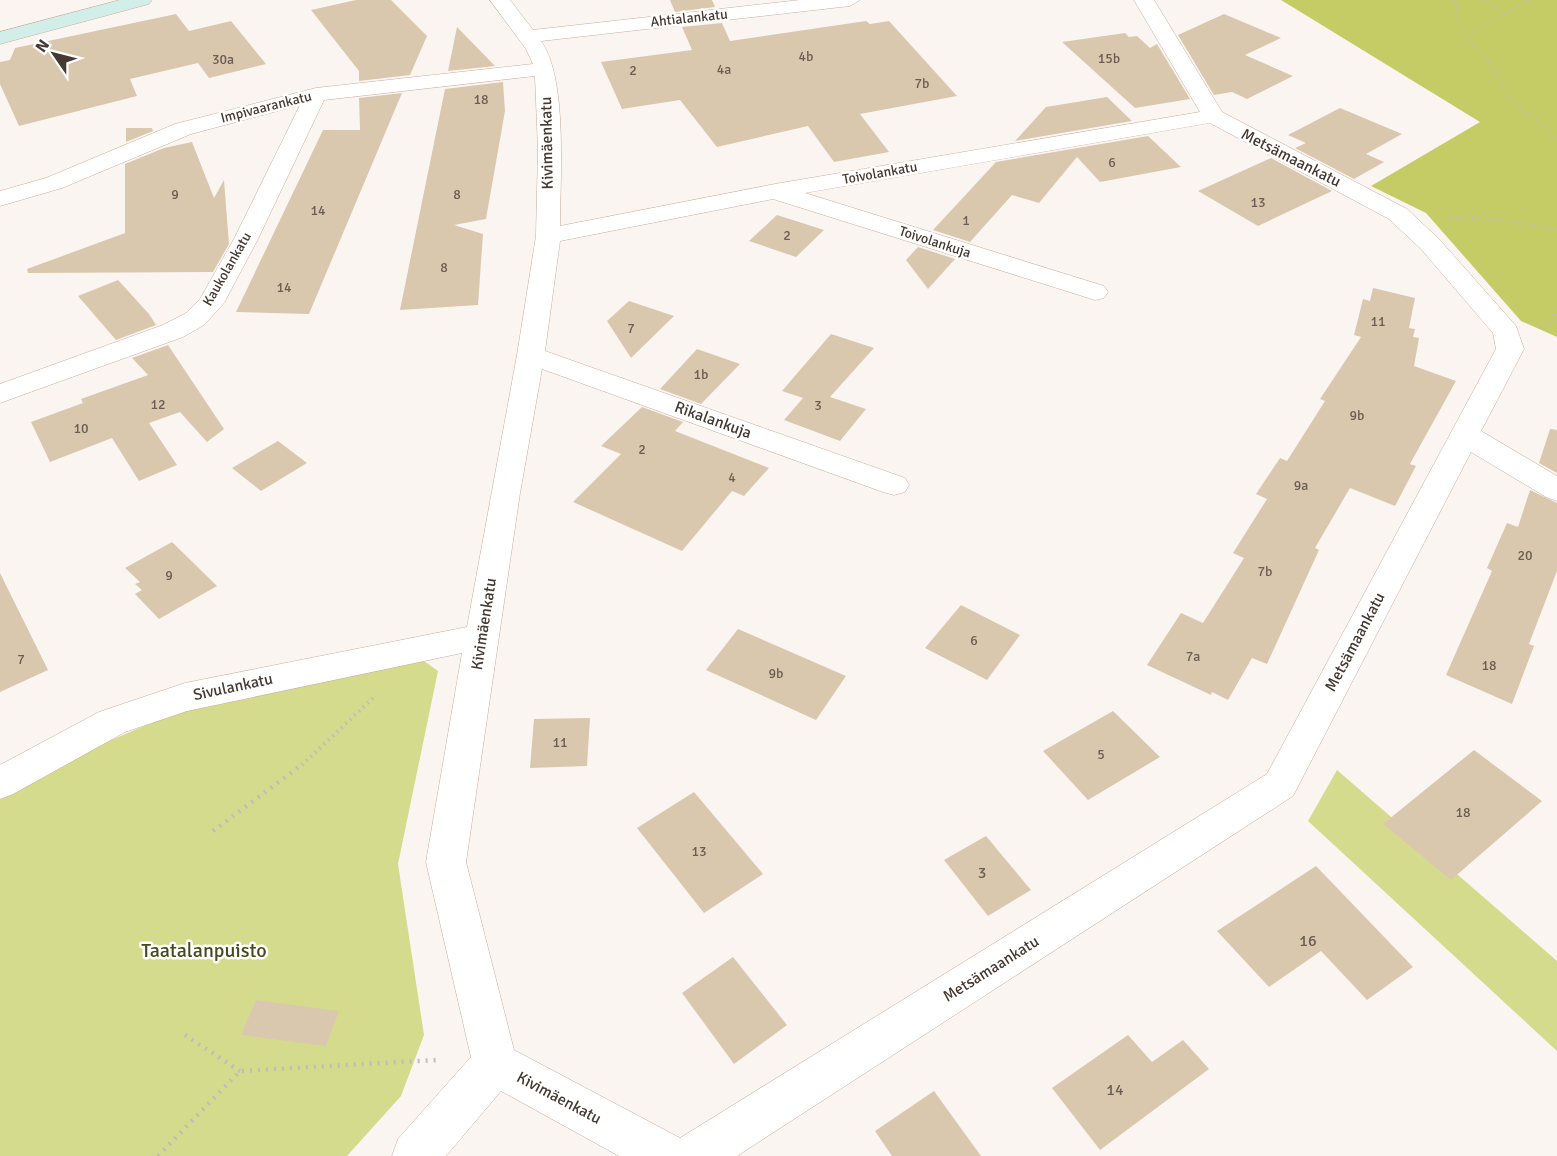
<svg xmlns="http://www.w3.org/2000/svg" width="1557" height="1156" viewBox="0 0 1557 1156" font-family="Signika,sans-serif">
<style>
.green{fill:#d5db8d}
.forest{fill:#c6cc65}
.building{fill:#dac8ae}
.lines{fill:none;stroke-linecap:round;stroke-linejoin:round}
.minor-casing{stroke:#c9ac9c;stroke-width:1}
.secondary-casing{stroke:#c9ac9c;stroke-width:1}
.path-far3{stroke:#c3bbb7;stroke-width:2;stroke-dasharray:1 3;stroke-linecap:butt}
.path-far2{stroke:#c3bbb7;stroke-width:3;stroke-dasharray:1.5 4;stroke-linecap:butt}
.path-far1{stroke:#c3bbb7;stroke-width:4;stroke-dasharray:1.5 4.5;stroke-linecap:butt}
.path{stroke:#c3bbb7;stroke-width:4.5;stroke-dasharray:2 6;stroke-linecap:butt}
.minor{fill:#fff;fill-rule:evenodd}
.secondary{fill:#d2eee9;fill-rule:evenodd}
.labels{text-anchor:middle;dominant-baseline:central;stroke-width:5;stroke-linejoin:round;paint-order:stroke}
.far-street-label{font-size:14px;fill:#453932;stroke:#fff}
.number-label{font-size:14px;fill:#6a5d51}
.street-label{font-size:16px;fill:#453932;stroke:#fff}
.near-number-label{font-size:16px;fill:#6a5d51}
.near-park-label{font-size:20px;fill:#47491e;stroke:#fff}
</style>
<rect width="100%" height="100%" fill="#fbf5f2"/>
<g class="green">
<path d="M424,661L438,671L398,864L424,1035L401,1096L347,1156H0V798L79,754L174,713Z"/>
<path d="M1337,770L1557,961V1051L1308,821Z"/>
</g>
<path class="forest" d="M1281,0H1557V337L1521,321L1426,213L1371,186L1480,122Z"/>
<g class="building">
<path d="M356,0H391L427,36L410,75L359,81V71L311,10Z"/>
<path d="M670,0H712L715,7L675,12Z"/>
<path d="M176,14L189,31L231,21L266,64L209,78L198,63L130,79L137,96L19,126L0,84V62L10,60L15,48Z"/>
<path d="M1224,14L1281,38L1245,55L1293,76L1247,99L1232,92L1214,95L1178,35Z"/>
<path d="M866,21L870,24L889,21L957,96L860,114L889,152L834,162L808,126L717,147L680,100L622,109L601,62L692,50L682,27L722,23L730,41Z"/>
<path d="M457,27L495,66L448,71Z"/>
<path d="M1125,33L1129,37L1137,36L1150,48L1157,44L1190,99L1135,108L1062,42Z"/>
<path d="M503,82L505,111L486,219L454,225L483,234L478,305L400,310L445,89Z"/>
<path d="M402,93L309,314L236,312L323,130H360L359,98Z"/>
<path d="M1107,97L1132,121L1015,141L1046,107Z"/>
<path d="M1340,108L1402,134L1366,154L1384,162L1354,179L1295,148L1306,143L1288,135Z"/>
<path d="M126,128H152L153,131L126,142Z"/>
<path d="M1148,136L1181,167L1100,182L1077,157L1039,203L1012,195L970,242L933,230L996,162Z"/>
<path d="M192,142L214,198L224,180L229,244L213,272L28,273L27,269L125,233V164L164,148Z"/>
<path d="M1271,158L1332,191L1258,226L1198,191Z"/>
<path d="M777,215L824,230L796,257L749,241Z"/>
<path d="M918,247L955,259L928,289L906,260Z"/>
<path d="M118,280L149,314L156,325L116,340L78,296Z"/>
<path d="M1373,288L1415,298L1409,328L1415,329L1413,337L1419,338L1414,366L1456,381L1410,464L1416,466L1395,506L1350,488L1315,548L1319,550L1267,664L1252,658L1228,700L1212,692L1211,695L1147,665L1181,613L1203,623L1244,558L1233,553L1267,499L1256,494L1280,458L1287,461L1325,401L1320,399L1361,337L1354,335L1363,299L1370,301Z"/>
<path d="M629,301L674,316L631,358L607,321Z"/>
<path d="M831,334L874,348L830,397L866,409L840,441L784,420L803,398L782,391Z"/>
<path d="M168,345L224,429L207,442L180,412L149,423L177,465L139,481L112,438L50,462L31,422L83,403L81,399L148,375L132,358Z"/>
<path d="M697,349L740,364L701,404L660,389Z"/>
<path d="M642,407L683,422L675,431L769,468L744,496L732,491L682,551L573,502L621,454L601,446Z"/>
<path d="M1550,429L1557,430V473L1539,463Z"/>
<path d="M278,441L307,463L261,491L232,468Z"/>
<path d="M1530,490L1557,503V571L1529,644L1534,646L1512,704L1446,675L1492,571L1487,568L1507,523L1518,527Z"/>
<path d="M172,542L217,586L159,619L135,594L142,590L135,584L140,582L125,568Z"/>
<path d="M0,573L48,670L0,692Z"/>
<path d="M961,605L1020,635L987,680L925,648Z"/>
<path d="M738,629L846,676L816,720L706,670Z"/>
<path d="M1113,711L1160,757L1088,800L1043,751Z"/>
<path d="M590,718L587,766L530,768L534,719Z"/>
<path d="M1474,750L1542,801L1451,880L1383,824Z"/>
<path d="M694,792L763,874L704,913L637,828Z"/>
<path d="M986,836L1031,890L988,916L944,860Z"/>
<path d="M1316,866L1413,967L1367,1000L1321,951L1269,987L1217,931Z"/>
<path d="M733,957L787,1025L734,1064L682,993Z"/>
<path d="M256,1000L339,1011L326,1046L241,1035Z"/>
<path d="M1128,1035L1152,1062L1183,1040L1209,1069L1100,1150L1052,1088Z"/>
<path d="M934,1091L981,1156H892L875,1131Z"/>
</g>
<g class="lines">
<g class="minor-casing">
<path id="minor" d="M490,0H510L533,30L800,0H860L850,6L541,41C568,78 560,180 560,226L775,184L1200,112L1134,0H1154L1222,112L1407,209L1439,239L1516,326L1524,349L1481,431L1557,476V501L1546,497L1471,452L1293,796L737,1156H619L501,1091L446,1156H392L398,1139L471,1057L426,862L462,653L187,711L125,732L13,794L0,799V765L99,712L185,683L467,627L517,355L536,236L538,150L535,76L324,100L258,239L224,303L204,325L183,337L0,403V384L163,325L186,313L200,299L234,239L300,105L191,134L62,188L0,206V191L46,178L175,124L316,88L533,64L526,49ZM1210,123L1389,219L1421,249L1493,333L1496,349L1267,774L680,1138L514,1050L466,862L520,493L542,369L883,492L894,495L905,492L909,485L905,478L545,351L560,241L773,199L1095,300L1104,298L1108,292L1104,286L805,193Z"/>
</g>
<g class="secondary-casing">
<path id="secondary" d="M120,0H152L149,4L0,44V32Z"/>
</g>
<g class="path-far3">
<path d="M1455,0L1465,36"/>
<path d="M1484,0L1504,12"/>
<path d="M1529,0L1465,36L1489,62L1508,97L1546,127L1557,141"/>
</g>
<g class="path-far2">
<path d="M1450,218H1484L1557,229"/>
<path d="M1539,327L1553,322L1557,311"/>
</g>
<path class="path-far1" d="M302,765L374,697"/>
<g class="path">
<path d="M213,831L303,764"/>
<path d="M185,1035L240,1071"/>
<path d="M158,1156L240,1071L436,1060"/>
</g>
<use href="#minor" class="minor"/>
<use href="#secondary" class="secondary"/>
</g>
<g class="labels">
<g class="far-street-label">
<text transform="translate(689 18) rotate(-6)">Ahtialankatu</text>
<text transform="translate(266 107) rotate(-14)">Impivaarankatu</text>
<text transform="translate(880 173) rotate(-10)">Toivolankatu</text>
<text transform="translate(935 242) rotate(18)">Toivolankuja</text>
<text transform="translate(227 269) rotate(-60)">Kaukolankatu</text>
</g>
<g class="number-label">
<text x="806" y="56">4b</text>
<text x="1109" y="58">15b</text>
<text x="223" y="59">30a</text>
<text x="724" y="69">4a</text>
<text x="633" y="70">2</text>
<text x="922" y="83">7b</text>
<text x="481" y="99">18</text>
<text x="1112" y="162">6</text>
<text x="175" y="194">9</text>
<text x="457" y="194">8</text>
<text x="1258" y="202">13</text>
<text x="318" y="210">14</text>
<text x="966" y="220">1</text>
<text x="787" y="235">2</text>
<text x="444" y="267">8</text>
<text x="284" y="287">14</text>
<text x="1378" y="321">11</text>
<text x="631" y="328">7</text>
<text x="701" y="374">1b</text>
<text x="158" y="404">12</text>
<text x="818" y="405">3</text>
<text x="1357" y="415">9b</text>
<text x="81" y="428">10</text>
<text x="642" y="449">2</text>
<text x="732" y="477">4</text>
<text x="1301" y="485">9a</text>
<text x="1525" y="555">20</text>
<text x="1265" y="571">7b</text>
<text x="169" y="575">9</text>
<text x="974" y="640">6</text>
<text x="1193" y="656">7a</text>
<text x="21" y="659">7</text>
<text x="1489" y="665">18</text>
<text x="776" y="673">9b</text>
<text x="560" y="742">11</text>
<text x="1101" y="754">5</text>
<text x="1463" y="812">18</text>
<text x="699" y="851">13</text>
</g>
<g class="street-label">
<text transform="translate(547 143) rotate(-91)">Kivimäenkatu</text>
<text transform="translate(1291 158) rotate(27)">Metsämaankatu</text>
<text transform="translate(713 420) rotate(20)">Rikalankuja</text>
<text transform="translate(484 624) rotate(-81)">Kivimäenkatu</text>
<text transform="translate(1355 642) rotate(-62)">Metsämaankatu</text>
<text transform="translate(233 687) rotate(-12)">Sivulankatu</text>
<text transform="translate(991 969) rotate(-32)">Metsämaankatu</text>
<text transform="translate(559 1098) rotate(28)">Kivimäenkatu</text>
</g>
<g class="near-number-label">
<text x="982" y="873">3</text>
<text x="1308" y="941">16</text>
<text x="1115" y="1090">14</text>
</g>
<g class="near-park-label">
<text x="204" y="950">Taatalanpuisto</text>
</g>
</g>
<g transform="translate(54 54) rotate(305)" stroke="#ffffff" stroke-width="4.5" paint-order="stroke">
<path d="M0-4.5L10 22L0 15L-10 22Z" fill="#453932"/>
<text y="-9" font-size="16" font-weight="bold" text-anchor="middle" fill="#453932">N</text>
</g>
</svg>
